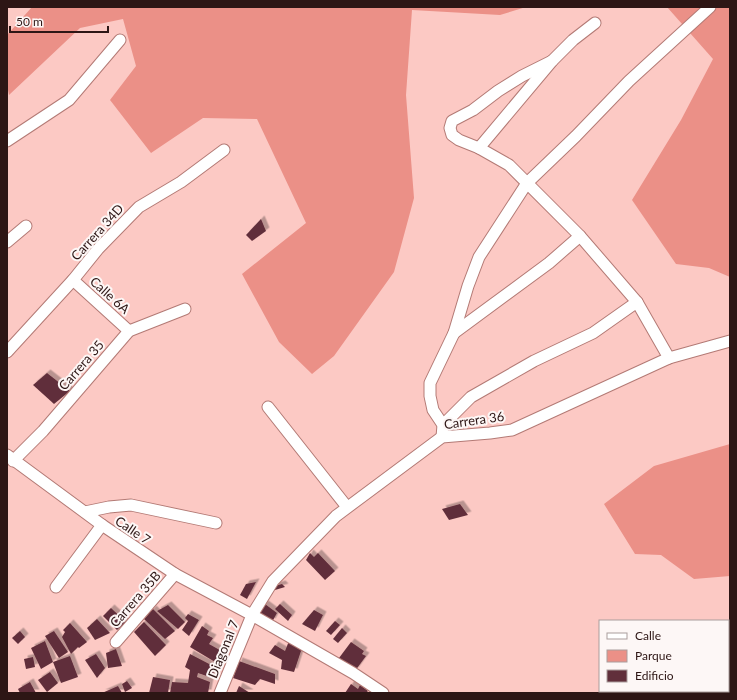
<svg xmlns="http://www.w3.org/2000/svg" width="737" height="700" viewBox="0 0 737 700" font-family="Lato,sans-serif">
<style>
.green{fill:#eb9087}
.building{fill:#612f3b;filter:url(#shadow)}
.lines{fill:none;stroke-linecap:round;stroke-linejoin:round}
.minor-casing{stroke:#b37a75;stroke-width:13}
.minor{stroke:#fff;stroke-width:11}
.labels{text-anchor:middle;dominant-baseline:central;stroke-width:4;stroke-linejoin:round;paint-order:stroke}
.street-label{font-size:13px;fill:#2d1615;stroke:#fdf7f6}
</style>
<defs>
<filter id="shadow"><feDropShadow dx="3.5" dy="-3.5" stdDeviation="0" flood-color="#0004"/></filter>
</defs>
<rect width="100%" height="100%" fill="#fcc9c4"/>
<g class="green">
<path d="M32,7H526L500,15L412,10L406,95L414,198L394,272L334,356L312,374L279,342L242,274L306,223L257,119L203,118L151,153L110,100L136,66L123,19L80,28L9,95L7,85V35Z"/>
<path d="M667,7H730V277L709,268L676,264L632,200L681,120L713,59Z"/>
<path d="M730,444V576L694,579L661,555L635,554L604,504L654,466Z"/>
</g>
<g class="building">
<path d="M261,219L266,231L252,241L246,235Z"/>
<path d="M47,373L70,391L54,404L33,385Z"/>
<path d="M460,504L468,515L449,520L442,509Z"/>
<path d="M310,553L314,557L318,553L335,571L325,580L306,560Z"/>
<path d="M256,582L247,599L240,595L246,584Z"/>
<path d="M282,584L285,587L275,590V586Z"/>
<path d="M265,604L277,613L272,622L258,612Z"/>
<path d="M280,604L292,615L288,621L275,609Z"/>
<path d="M168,605L185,622L178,629L157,611Z"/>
<path d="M111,608L126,622L117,630L103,616Z"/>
<path d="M153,609L175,631L165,639L144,619Z"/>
<path d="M314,610L323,615L315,631L302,624Z"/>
<path d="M188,614L199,620L189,636L182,630L188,621L185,618Z"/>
<path d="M97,619L110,633L95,640L87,628Z"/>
<path d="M335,621L340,625L331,635L326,631Z"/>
<path d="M144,622L166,645L155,656L134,632Z"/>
<path d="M70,623L87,642L79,648L78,647L71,654L62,637L65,632L63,630Z"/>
<path d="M202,626L209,631L207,635L213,638L209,644L225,653L220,665L190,647Z"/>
<path d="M342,628L347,633L338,643L333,639Z"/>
<path d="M20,631L25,637L18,644L12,638Z"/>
<path d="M54,631L68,652L59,658L45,636Z"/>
<path d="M45,641L53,662L70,656L78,677L61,683L53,662L41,669L31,648Z"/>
<path d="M289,641L302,648L294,672L281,669L282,660L269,653L275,645L285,651Z"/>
<path d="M351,642L364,651L362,654L366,656L355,671L339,658Z"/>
<path d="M116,649L122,666L108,668L106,653Z"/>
<path d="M96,654L105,668L97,678L85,660Z"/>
<path d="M190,654L215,667L212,678L198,673L197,677L210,682L208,693H170L172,682L188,683L190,670L185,667Z"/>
<path d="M33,657L35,667L26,669L24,659Z"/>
<path d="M239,661L275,674V684L260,679L255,685L233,678Z"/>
<path d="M50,672L58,683L47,692L38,680Z"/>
<path d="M153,677L170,680L168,693H149Z"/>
<path d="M127,681L132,688L125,692L122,684Z"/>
<path d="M30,682L36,693H20L18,689Z"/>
<path d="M351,684L358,689L360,685L368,691L366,693H345Z"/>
<path d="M118,686L122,693H102Z"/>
<path d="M239,686L250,693H236Z"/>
</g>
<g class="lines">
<g class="minor-casing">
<g id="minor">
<path d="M552,61L522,76L498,91L473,110L452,121L450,128L452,135L459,140L479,148L509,165L580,236L637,302L669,358"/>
<path d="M7,141L69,100L120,40"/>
<path d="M479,148L552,61L573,40L595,23"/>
<path d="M7,242L26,226"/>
<path d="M73,280L129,331"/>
<path d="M454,333L549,263L580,236"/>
<path d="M7,352L73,280L98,249L139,207L181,182L224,150"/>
<path d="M268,407L347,507"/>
<path d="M443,425L471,397L534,361L593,333L637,302"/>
<path d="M442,437L443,425L433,410L430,396V383L454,333L468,286L479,257L527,183L576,136L629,81L710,7"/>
<path d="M7,455L102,525L175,574L252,615L353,673L383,693"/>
<path d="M13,461L43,431L129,331L185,309"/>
<path d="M85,512L109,507L131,505L216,523"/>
<path d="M56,587L102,525"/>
<path d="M116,642L175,574"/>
<path d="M728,651H730"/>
<path d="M220,693L252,615L273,581L336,516L442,437L490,433L512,430L669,358L730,341"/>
<path d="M628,693L630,691"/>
</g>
</g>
<use href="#minor" class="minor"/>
</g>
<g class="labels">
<g class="street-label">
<text transform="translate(97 232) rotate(-48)">Carrera 34D</text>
<text transform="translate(110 295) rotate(42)">Calle 6A</text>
<text transform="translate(81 365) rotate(-49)">Carrera 35</text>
<text transform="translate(474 420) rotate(-8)">Carrera 36</text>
<text transform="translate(133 530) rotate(34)">Calle 7</text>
<text transform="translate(135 599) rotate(-49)">Carrera 35B</text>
<text transform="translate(223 649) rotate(-68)">Diagonal 7</text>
</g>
</g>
<rect width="737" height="700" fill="none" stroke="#2d1615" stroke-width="16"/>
<rect x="599" y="620" width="130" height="72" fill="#fdf7f6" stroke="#aa9d9c"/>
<rect x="607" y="633" width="20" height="6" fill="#ffffff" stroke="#aa9d9c"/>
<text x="635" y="640" font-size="12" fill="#2d1615">Calle</text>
<rect x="607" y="650" width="20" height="12" fill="#eb9087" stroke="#aa9d9c"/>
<text x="635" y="660" font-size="12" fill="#2d1615">Parque</text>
<rect x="607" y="670" width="20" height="12" fill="#612f3b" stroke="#aa9d9c"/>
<text x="635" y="680" font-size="12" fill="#2d1615">Edificio</text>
<path d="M10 26v6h98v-6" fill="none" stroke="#2d1615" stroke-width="2"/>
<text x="16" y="26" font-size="12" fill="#2d1615" stroke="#fdf7f6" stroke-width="3" paint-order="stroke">50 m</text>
</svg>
